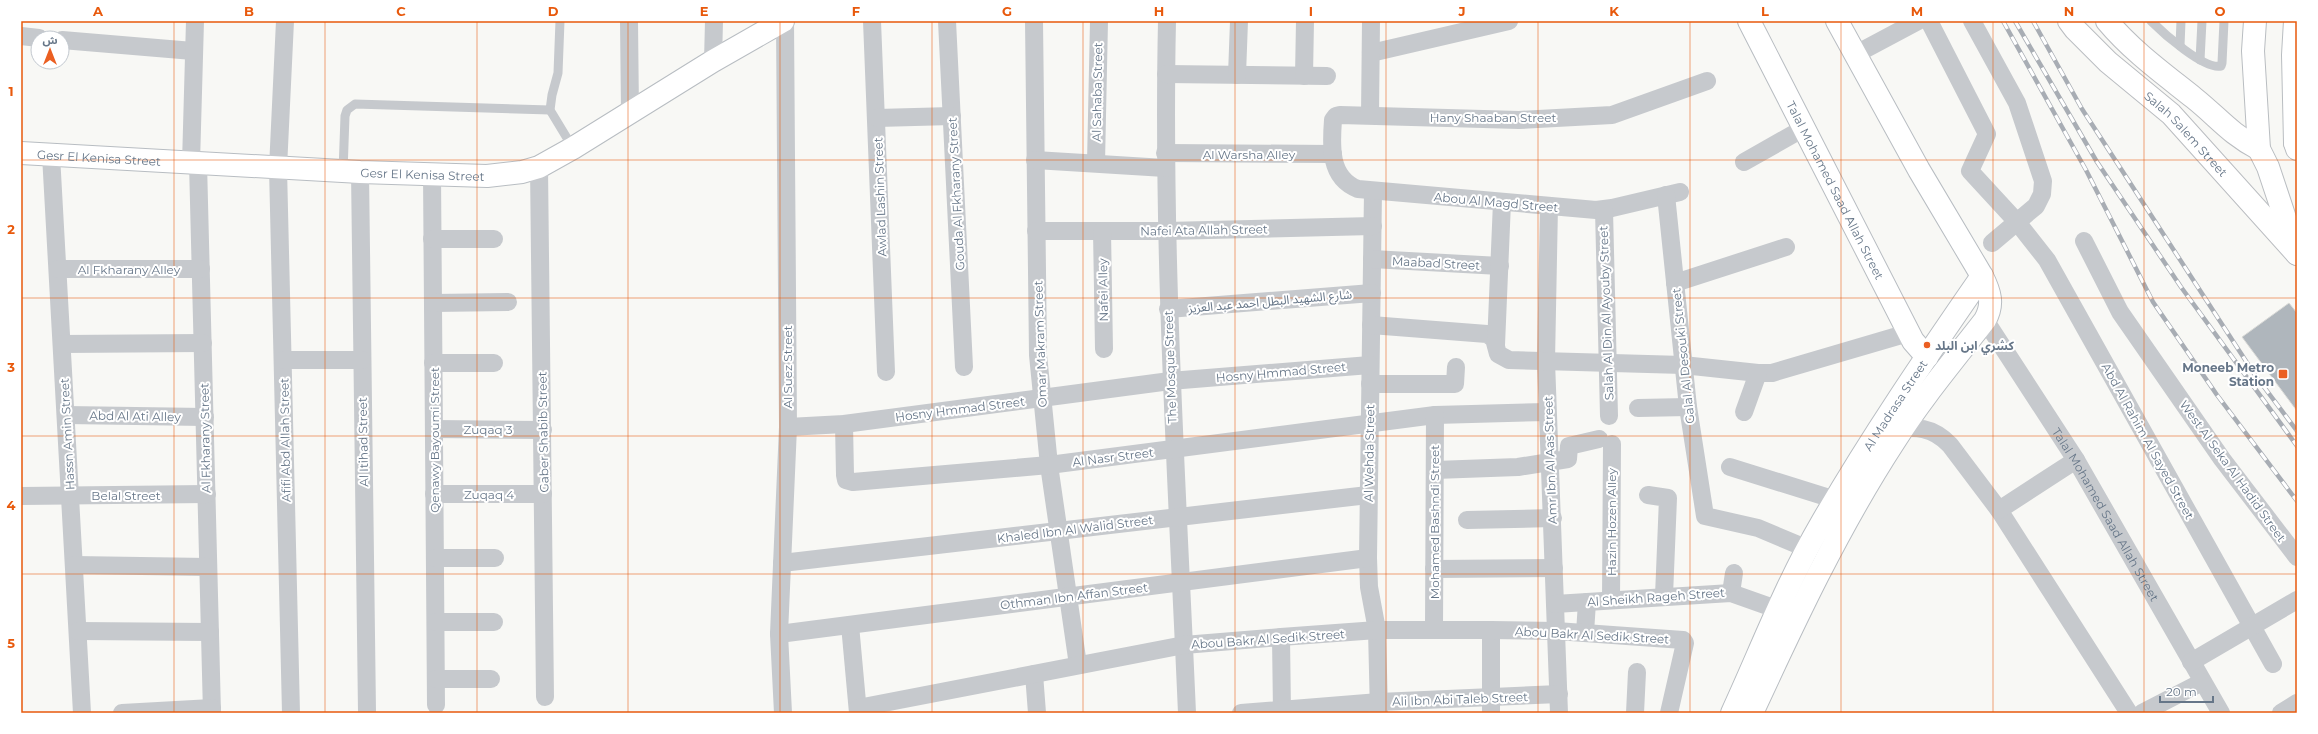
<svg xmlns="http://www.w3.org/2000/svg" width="2318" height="734" viewBox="0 0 2318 734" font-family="Montserrat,'Noto Sans Arabic',sans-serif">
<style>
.building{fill:#afb6bc;stroke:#dadad7}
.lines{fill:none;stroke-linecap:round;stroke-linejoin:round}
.secondary-casing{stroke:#b8bdc2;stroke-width:24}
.primary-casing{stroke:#b9bdc1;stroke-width:24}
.trunk-casing{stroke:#babdc1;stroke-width:24}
.service{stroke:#c6c9cd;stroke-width:9}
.minor{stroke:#c6c9cd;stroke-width:18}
.secondary{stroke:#fff;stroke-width:22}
.primary{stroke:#fff;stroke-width:22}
.trunk{stroke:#fff;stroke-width:22}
.rail-casing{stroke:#a8adb4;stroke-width:4.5}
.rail{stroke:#fff;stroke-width:3;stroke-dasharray:9;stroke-linecap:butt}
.grid{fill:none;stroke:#e8590c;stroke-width:1;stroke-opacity:0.55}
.poi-dot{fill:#eb5f22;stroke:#fff;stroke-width:1.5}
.labels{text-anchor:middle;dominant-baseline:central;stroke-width:4;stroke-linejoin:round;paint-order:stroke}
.street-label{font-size:12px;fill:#667688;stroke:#fff}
.poi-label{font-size:12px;font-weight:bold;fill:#667688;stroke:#fff;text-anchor:start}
.neatline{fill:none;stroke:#e8590c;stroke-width:1.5}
.grid-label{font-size:13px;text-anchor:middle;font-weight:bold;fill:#e8590c}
</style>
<rect width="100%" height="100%" fill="#f8f8f5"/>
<path class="building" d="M2289,303L2297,313V411L2242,337Z"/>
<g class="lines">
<g class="secondary-casing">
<g id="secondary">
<path id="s2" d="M1749,21L1913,341L1927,357"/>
<path id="s3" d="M21,153L360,172L487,176L522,172L539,167L573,148L713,61L783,21"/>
<path id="s4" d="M1732,713C1761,650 1786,584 1821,524C1870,439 1926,357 1982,276"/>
<path d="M1752,713C1795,620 1838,528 1894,442C1921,399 1954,360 1985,320C1994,304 1990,292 1982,276L1919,170L1837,21"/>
</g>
</g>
<g class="primary-casing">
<g id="primary">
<path d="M2255,21L2253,51L2259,149L2268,167L2297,254"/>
<path d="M2295,21L2293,55L2295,143"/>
</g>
</g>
<g class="trunk-casing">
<g id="trunk">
<path id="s5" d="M2069,21L2075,29L2108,62L2171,114L2297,254"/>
<path d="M2107,21C2132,51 2164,74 2194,98C2219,118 2229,133 2259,149"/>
<path d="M2295,143L2297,149"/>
</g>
</g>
<g class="service">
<path d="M560,21L558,73L552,95L550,110L573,148"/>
<path d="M2151,21C2163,33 2204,70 2221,66L2222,63L2224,21"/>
<path d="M2180,46L2181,21"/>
<path d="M2200,60L2202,21"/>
<path d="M343,172L345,116L347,110L355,104L550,110"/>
</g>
<g class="minor">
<path d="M285,21L278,168L291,713"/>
<path d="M629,21L630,112"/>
<path d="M872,21L886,372"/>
<path d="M947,21L964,367"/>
<path d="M1034,21L1038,355L1049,465L1078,665"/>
<path d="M1167,21C1162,252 1177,482 1187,713"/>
<path d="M1929,21L1987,134L1970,171L2017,222L2047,260L2273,664"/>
<path d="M1972,21L2017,103L2043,181L2042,194L2036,206L1992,243"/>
<path d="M21,36L39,38"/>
<path d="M62,40L193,51"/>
<path d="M1371,53L1509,21"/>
<path d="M1856,54L1918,21"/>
<path d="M713,61L714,21"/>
<path d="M1166,74L1327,76"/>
<path d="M1237,75L1239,21"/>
<path d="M1304,76L1305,21"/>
<path d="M1370,115L1371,21"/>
<path d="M877,118L952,116"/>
<path d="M1165,153L1333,154"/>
<path d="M51,155L82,713"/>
<path d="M1035,160L1165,168"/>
<path d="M1744,162L1804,128"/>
<path d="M191,163L195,21"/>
<path d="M198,163L212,713"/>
<path d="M1096,163L1099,21"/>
<path d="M539,167L545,697"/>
<path d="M360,172L367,712"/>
<path d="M432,174L436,705"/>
<path d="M1373,191L1368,558L1369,587L1377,630L1379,713"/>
<path d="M1680,192L1612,208L1596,210L1358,189C1329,178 1331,146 1333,120L1336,116L1340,115L1519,120L1612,115L1707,81"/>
<path d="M1666,195L1688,407L1705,516L1758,528L1808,549"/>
<path d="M1549,206L1546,361L1559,713"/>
<path d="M1604,210L1609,416"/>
<path d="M1036,231H1166L1373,226"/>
<path d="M1102,231L1104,349"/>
<path d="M432,239H494"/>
<path d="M2084,241L2120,312L2222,459L2297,557"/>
<path d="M1372,259L1500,266"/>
<path d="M58,269H201"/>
<path d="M1675,283L1786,247"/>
<path d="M433,303L508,302"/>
<path d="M1168,309L1372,293"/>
<path id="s1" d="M1985,320L2076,460L2221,713"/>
<path d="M1371,325L1487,334L1494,339L1498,354L1509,360L1683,365L1758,373H1772L1908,333"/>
<path d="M62,344L203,343"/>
<path d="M1496,345L1502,202"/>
<path d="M284,360H362"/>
<path d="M433,363H494"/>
<path d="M1370,384H1455L1456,367"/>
<path d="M1638,408L1688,407"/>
<path d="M1744,412L1758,373"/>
<path d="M66,415L205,417"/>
<path d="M844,424L845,475L846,480L853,482L1049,465L1435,415L1547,412"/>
<path d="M788,427L844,424L1170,381L1370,365"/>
<path d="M434,429L543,430"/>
<path d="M1892,429C1916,427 1932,426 1950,445L1999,510L2129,713"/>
<path d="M1730,467L1836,500"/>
<path d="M1435,470L1518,467L1568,459L1569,446L1599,439"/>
<path d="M434,494H543"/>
<path d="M1648,495L1668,498L1664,596"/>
<path d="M21,496L207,494"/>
<path d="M1999,510L2076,460"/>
<path d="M1467,520L1553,518"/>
<path d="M435,558H495"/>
<path d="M782,563L1368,495"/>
<path d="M74,565L208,567"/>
<path d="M1434,569L1554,568"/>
<path d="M1731,593L1734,573"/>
<path d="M1611,600L1612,444"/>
<path d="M1555,604L1731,593L1779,610"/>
<path d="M436,622H494"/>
<path d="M850,625L858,713"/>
<path d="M1434,630L1435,415"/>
<path d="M1491,630V713"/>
<path d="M78,631L210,632"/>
<path d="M1585,633L1587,602"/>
<path d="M779,634L1368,558"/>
<path d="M1281,637L1282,713"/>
<path d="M2191,662L2297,600"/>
<path d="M1034,674L1037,713"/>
<path d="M436,679H491"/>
<path d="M858,708L1184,645L1281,637L1377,630H1491L1556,631L1683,640L1685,643L1669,713"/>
<path d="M122,713L212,708"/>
<path d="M783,713L779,634L788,427L785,21"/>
<path d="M1241,713L1379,702L1559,694"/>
<path d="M1635,713L1637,672"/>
<path d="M2142,713L2202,682"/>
<path d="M2281,713L2297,703"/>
</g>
<use href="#secondary" class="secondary"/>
<use href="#primary" class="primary"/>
<use href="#trunk" class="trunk"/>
<g class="rail-casing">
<g id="rail">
<path d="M2003,21L2086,170L2153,302L2217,395L2297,501"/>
<path d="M2015,21L2097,162L2181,287L2297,446"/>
<path d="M2033,21L2082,109L2255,375L2297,431"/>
</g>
</g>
<use href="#rail" class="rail"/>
</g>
<path class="grid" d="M174,21V713M325,21V713M477,21V713M628,21V713M780,21V713M932,21V713M1083,21V713M1235,21V713M1386,21V713M1538,21V713M1690,21V713M1841,21V713M1993,21V713M2144,21V713M21,160H2297M21,298H2297M21,436H2297M21,574H2297"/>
<g class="poi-dot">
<circle cx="1927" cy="345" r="4"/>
<rect x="2278" y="369" width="10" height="10" rx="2"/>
</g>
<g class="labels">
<g class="street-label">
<text transform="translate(1097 92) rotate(-89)">Al Sahaba Street</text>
<text x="1493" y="117">Hany Shaaban Street</text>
<text stroke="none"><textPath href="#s5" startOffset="163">Salah Salem Street</textPath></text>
<text x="1249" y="154">Al Warsha Alley</text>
<text stroke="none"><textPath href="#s3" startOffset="78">Gesr El Kenisa Street</textPath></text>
<text stroke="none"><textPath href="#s3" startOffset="402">Gesr El Kenisa Street</textPath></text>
<text stroke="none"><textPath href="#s2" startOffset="190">Talal Mohamed Saad Allah Street</textPath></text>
<text transform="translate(956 194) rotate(-93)">Gouda Al Fkharany Street</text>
<text transform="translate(880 197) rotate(-92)">Awlad Lashin Street</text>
<text transform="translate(1496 202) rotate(5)">Abou Al Magd Street</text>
<text transform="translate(1204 230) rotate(-1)">Nafei Ata Allah Street</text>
<text transform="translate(1436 263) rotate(3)">Maabad Street</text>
<text x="129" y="269">Al Fkharany Alley</text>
<text transform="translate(1103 290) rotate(-91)">Nafei Alley</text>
<text transform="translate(1270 301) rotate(-5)">شارع الشهيد البطل احمد عبد العزيز</text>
<text transform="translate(1606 313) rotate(-92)">Salah Al Din Al Ayouby Street</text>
<text transform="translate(1040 344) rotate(-92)">Omar Makram Street</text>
<text transform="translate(1683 356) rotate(-96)">Galal Al Desouki Street</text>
<text transform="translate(787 367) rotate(-90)">Al Suez Street</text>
<text transform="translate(1170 367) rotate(-92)">The Mosque Street</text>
<text transform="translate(1281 372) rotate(-5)">Hosny Hmmad Street</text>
<text stroke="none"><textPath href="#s4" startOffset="349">Al Madrasa Street</textPath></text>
<text transform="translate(960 409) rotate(-7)">Hosny Hmmad Street</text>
<text transform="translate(135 416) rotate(1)">Abd Al Ati Alley</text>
<text x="488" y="429">Zuqaq 3</text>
<text transform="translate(543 432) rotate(-91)">Gaber Shabib Street</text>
<text transform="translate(67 434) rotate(-93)">Hassn Amin Street</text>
<text transform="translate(205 438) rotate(-91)">Al Fkharany Street</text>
<text transform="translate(285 440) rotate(-91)">Afifi Abd Allah Street</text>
<text transform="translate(434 440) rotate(-90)">Qenawy Bayoumi Street</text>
<text transform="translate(2148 441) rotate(61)">Abd Al Rahim Al Sayed Street</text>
<text transform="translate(363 442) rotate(-91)">Al Itihad Street</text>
<text transform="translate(1369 453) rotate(-89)">Al Wehda Street</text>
<text transform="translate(1113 457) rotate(-7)">Al Nasr Street</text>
<text transform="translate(1550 460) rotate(-92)">Amr Ibn Al Aas Street</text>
<text transform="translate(2233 471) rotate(54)">West Al Seka Al Hadid Street</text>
<text x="489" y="494">Zuqaq 4</text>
<text x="126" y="495">Belal Street</text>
<text stroke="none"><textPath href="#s1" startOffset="229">Talal Mohamed Saad Allah Street</textPath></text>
<text transform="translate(1434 522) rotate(-90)">Mohamed Bashndi Street</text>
<text transform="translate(1611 522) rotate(-90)">Hazin Hozen Alley</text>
<text transform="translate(1075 529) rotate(-7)">Khaled Ibn Al Walid Street</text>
<text transform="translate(1074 596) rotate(-7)">Othman Ibn Affan Street</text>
<text transform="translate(1656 597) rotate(-4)">Al Sheikh Rageh Street</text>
<text transform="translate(1592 635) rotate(3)">Abou Bakr Al Sedik Street</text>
<text transform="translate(1268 639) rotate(-4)">Abou Bakr Al Sedik Street</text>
<text transform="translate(1460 699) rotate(-2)">Ali Ibn Abi Taleb Street</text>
</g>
<g class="poi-label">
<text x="1935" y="345">كشري ابن البلد</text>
<text x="2274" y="367" text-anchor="end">Moneeb Metro<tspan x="2274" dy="14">Station</tspan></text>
</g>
</g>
<rect width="2318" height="734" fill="none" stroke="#ffffff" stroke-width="44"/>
<g transform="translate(50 50)"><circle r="19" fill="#ffffff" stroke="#c2c8cf"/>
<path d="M0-3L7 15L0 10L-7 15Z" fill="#eb5f22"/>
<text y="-6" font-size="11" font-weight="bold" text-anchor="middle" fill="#667688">ش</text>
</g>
<path d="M2160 696v6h53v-6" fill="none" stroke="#667688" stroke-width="2"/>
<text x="2166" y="696" font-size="12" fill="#667688" stroke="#ffffff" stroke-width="3" paint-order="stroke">20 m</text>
<rect x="22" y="22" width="2274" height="690" class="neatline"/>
<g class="grid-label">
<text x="98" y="16">A</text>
<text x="249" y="16">B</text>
<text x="401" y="16">C</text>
<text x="553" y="16">D</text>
<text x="704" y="16">E</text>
<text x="856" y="16">F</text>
<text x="1007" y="16">G</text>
<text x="1159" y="16">H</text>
<text x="1311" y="16">I</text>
<text x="1462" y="16">J</text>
<text x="1614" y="16">K</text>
<text x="1765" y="16">L</text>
<text x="1917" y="16">M</text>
<text x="2069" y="16">N</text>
<text x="2220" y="16">O</text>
<text x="11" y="96">1</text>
<text x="11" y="234">2</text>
<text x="11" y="372">3</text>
<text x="11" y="510">4</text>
<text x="11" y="648">5</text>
</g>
</svg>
